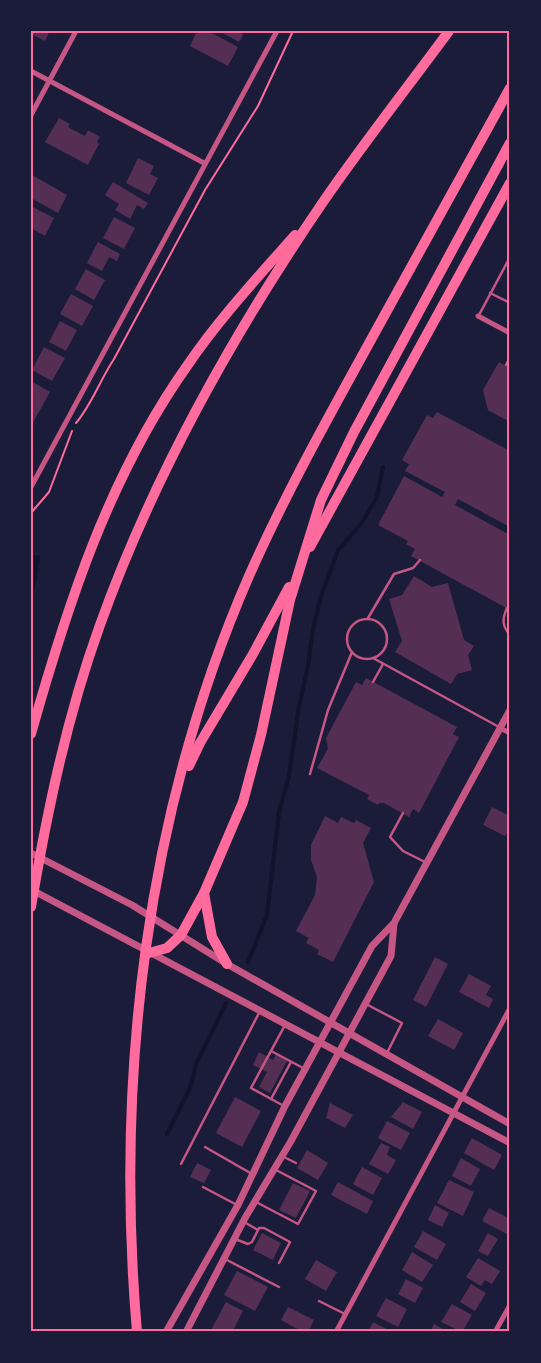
<svg xmlns="http://www.w3.org/2000/svg" width="541" height="1363" viewBox="0 0 541 1363" font-family="Literata,serif">
<style>
.water{fill:#12122b}
.lines{fill:none;stroke-linecap:round;stroke-linejoin:round}
.stream{stroke:#12122b;stroke-width:4}
.building{fill:#542f53}
.path{stroke:#ff6b9d;stroke-width:2}
.service{stroke:#c65784;stroke-width:2.5}
.minor{stroke:#c65784;stroke-width:5}
.tertiary{stroke:#c65784;stroke-width:7}
.motorway{stroke:#ff6b9d;stroke-width:10}
.neatline{fill:none;stroke:#ff6b9d;stroke-width:2}
</style>
<rect width="100%" height="100%" fill="#1b1b3a"/>
<path class="water" d="M31,555L40,556L37,579L31,599Z"/>
<g class="lines">
<g class="stream">
<path d="M248,962L267,915L279,812L289,776L299,706L308,666L313,629L321,596L338,550L361,524L377,497L383,467"/>
<path d="M167,1134L190,1088L197,1062L226,1003"/>
</g>
</g>
<g class="building">
<path d="M31,31H50L45,41L31,34Z"/>
<path d="M197,31H208L238,47L228,66L190,46Z"/>
<path d="M219,31H240L243,35L239,42Z"/>
<path d="M59,118L70,124L68,127L85,136L88,130L100,137L97,142L99,144L88,165L45,142Z"/>
<path d="M138,158L154,166L150,174L158,178L149,195L126,183Z"/>
<path d="M32,175L67,195L58,213L31,198Z"/>
<path d="M113,182L148,203L144,209L137,205L130,219L115,210L119,204L105,195Z"/>
<path d="M31,206L54,218L45,236L31,228Z"/>
<path d="M114,217L135,228L124,249L103,238Z"/>
<path d="M98,242L120,254L117,261L109,257L102,271L87,263Z"/>
<path d="M86,269L105,280L94,300L75,289Z"/>
<path d="M71,294L93,306L82,326L60,314Z"/>
<path d="M60,321L77,330L66,351L49,342Z"/>
<path d="M44,347L65,358L52,381L32,370Z"/>
<path d="M499,362L510,368V422L488,410L483,390Z"/>
<path d="M31,381L50,392L31,426Z"/>
<path d="M437,412L510,451V527L458,499L455,505L510,535V610L411,556L415,549L406,544L408,541L378,525L404,476L442,497L445,492L405,471L409,464L402,460L427,415L433,418Z"/>
<path d="M414,576L432,587L448,583L464,640L474,646L468,655L472,670L457,674L451,684L395,652L402,641L389,599L402,595Z"/>
<path d="M366,678L457,727L453,734L459,737L419,813L413,809L409,817L384,803H379L378,805L367,799L369,795L317,768L328,749L326,738L356,682L362,685Z"/>
<path d="M492,807L510,816V828L505,836L483,825Z"/>
<path d="M325,816L338,823L341,817L354,823L356,820L371,828L363,843L374,882L333,962L317,954L319,950L306,943L309,938L296,931L315,895L317,877L311,860V845Z"/>
<path d="M435,957L448,964L426,1007L413,1000Z"/>
<path d="M469,974L491,986L486,995L493,999L489,1008L459,992Z"/>
<path d="M438,1019L463,1033L454,1050L428,1036Z"/>
<path d="M259,1052L273,1060L276,1055L287,1061L270,1093L259,1087L267,1072L253,1065Z"/>
<path d="M235,1097L261,1111L242,1147L216,1133Z"/>
<path d="M403,1102L422,1112L413,1129L391,1117Z"/>
<path d="M330,1103L353,1115L345,1128L326,1118Z"/>
<path d="M387,1121L410,1133L401,1150L378,1138Z"/>
<path d="M472,1138L502,1155L494,1170L464,1153Z"/>
<path d="M381,1143L390,1147L387,1155L396,1160L388,1174L369,1164Z"/>
<path d="M307,1150L328,1163L318,1180L297,1168Z"/>
<path d="M461,1158L480,1169L471,1186L452,1176Z"/>
<path d="M197,1163L211,1170L204,1183L190,1177Z"/>
<path d="M362,1167L382,1178L373,1195L353,1184Z"/>
<path d="M449,1180L474,1192L463,1216L437,1203Z"/>
<path d="M338,1182L373,1201L367,1214L331,1195Z"/>
<path d="M293,1183L310,1191L296,1218L279,1210Z"/>
<path d="M435,1205L449,1213L442,1227L428,1220Z"/>
<path d="M489,1208L510,1219L509,1235L482,1221Z"/>
<path d="M423,1231L446,1244L437,1260L414,1247Z"/>
<path d="M262,1233L281,1243L273,1260L253,1250Z"/>
<path d="M488,1233L498,1239L488,1256L478,1251Z"/>
<path d="M412,1252L433,1265L422,1282L402,1270Z"/>
<path d="M478,1258L500,1271L492,1284L485,1280L481,1286L466,1277Z"/>
<path d="M316,1260L337,1272L326,1291L305,1279Z"/>
<path d="M237,1271L268,1287L255,1311L224,1295Z"/>
<path d="M406,1279L423,1288L415,1303L398,1294Z"/>
<path d="M471,1284L486,1293L475,1311L460,1302Z"/>
<path d="M386,1298L407,1309L398,1327L376,1316Z"/>
<path d="M226,1302L243,1311L232,1332H210Z"/>
<path d="M452,1304L472,1315L462,1332L441,1322Z"/>
<path d="M288,1307L314,1320L308,1332H303L281,1320Z"/>
<path d="M373,1322L392,1332H368Z"/>
<path d="M434,1324L448,1332H430Z"/>
</g>
<g class="lines">
<g class="path">
<path d="M76,423C92,404 100,380 114,359L205,190L258,106L293,31"/>
<path d="M31,513L49,492L72,431"/>
</g>
<g class="service">
<path d="M490,293L510,303"/>
<path d="M479,315L510,257"/>
<path d="M506,365L510,357"/>
<path d="M507,608C502,619 502,626 510,635"/>
<path d="M368,618L394,574L413,568L420,560"/>
<circle cx="367" cy="639" r="20"/>
<path d="M373,658L499,727"/>
<path d="M373,682L383,664"/>
<path d="M310,774L328,710L352,652"/>
<path d="M403,813L390,837L403,851L425,862"/>
<path d="M366,1004L402,1023L387,1053"/>
<path d="M271,1051L305,1069"/>
<path d="M271,1099L291,1062"/>
<path d="M284,1106L251,1088L285,1025"/>
<path d="M205,1147L252,1174"/>
<path d="M284,1157L296,1163"/>
<path d="M181,1164L260,1011"/>
<path d="M203,1187L237,1205"/>
<path d="M256,1202L298,1224L316,1191L276,1170"/>
<path d="M244,1222L258,1230"/>
<path d="M235,1239L248,1244L252,1242L259,1228H264L290,1242L279,1263"/>
<path d="M225,1259L279,1287"/>
<path d="M319,1301L345,1314"/>
</g>
<g class="minor">
<path d="M31,71L204,163"/>
<path d="M31,115L76,31"/>
<path d="M478,316L510,333"/>
<path d="M31,487L277,31"/>
<path d="M500,728L510,733"/>
<path d="M336,1332L510,1008"/>
<path d="M495,1332L510,1305"/>
</g>
<g class="tertiary">
<path d="M31,853L132,905L227,964L510,1124"/>
<path d="M32,890L510,1143"/>
<path d="M166,1332L238,1205L285,1106L372,946L394,923L510,710"/>
<path d="M186,1332L245,1218L291,1141L391,956L394,924"/>
</g>
<g class="motorway">
<path d="M310,547L510,183"/>
<path d="M31,734C67,606 109,476 187,366C219,319 258,277 295,235"/>
<path d="M189,766L200,743L253,654L289,587"/>
<path d="M204,893L212,937L227,964"/>
<path d="M31,907C47,812 67,716 100,625C154,474 233,334 323,202C363,144 407,88 449,31"/>
<path d="M149,953L167,948L181,935L204,893L243,802L261,735L290,600L321,500L354,432L510,143"/>
<path d="M137,1332C115,1076 146,812 249,576C287,490 333,409 378,327C422,248 466,168 510,88"/>
</g>
</g>
<rect width="541" height="1363" fill="none" stroke="#1b1b3a" stroke-width="65"/>
<rect x="32" y="32" width="476" height="1298" class="neatline"/>
</svg>
